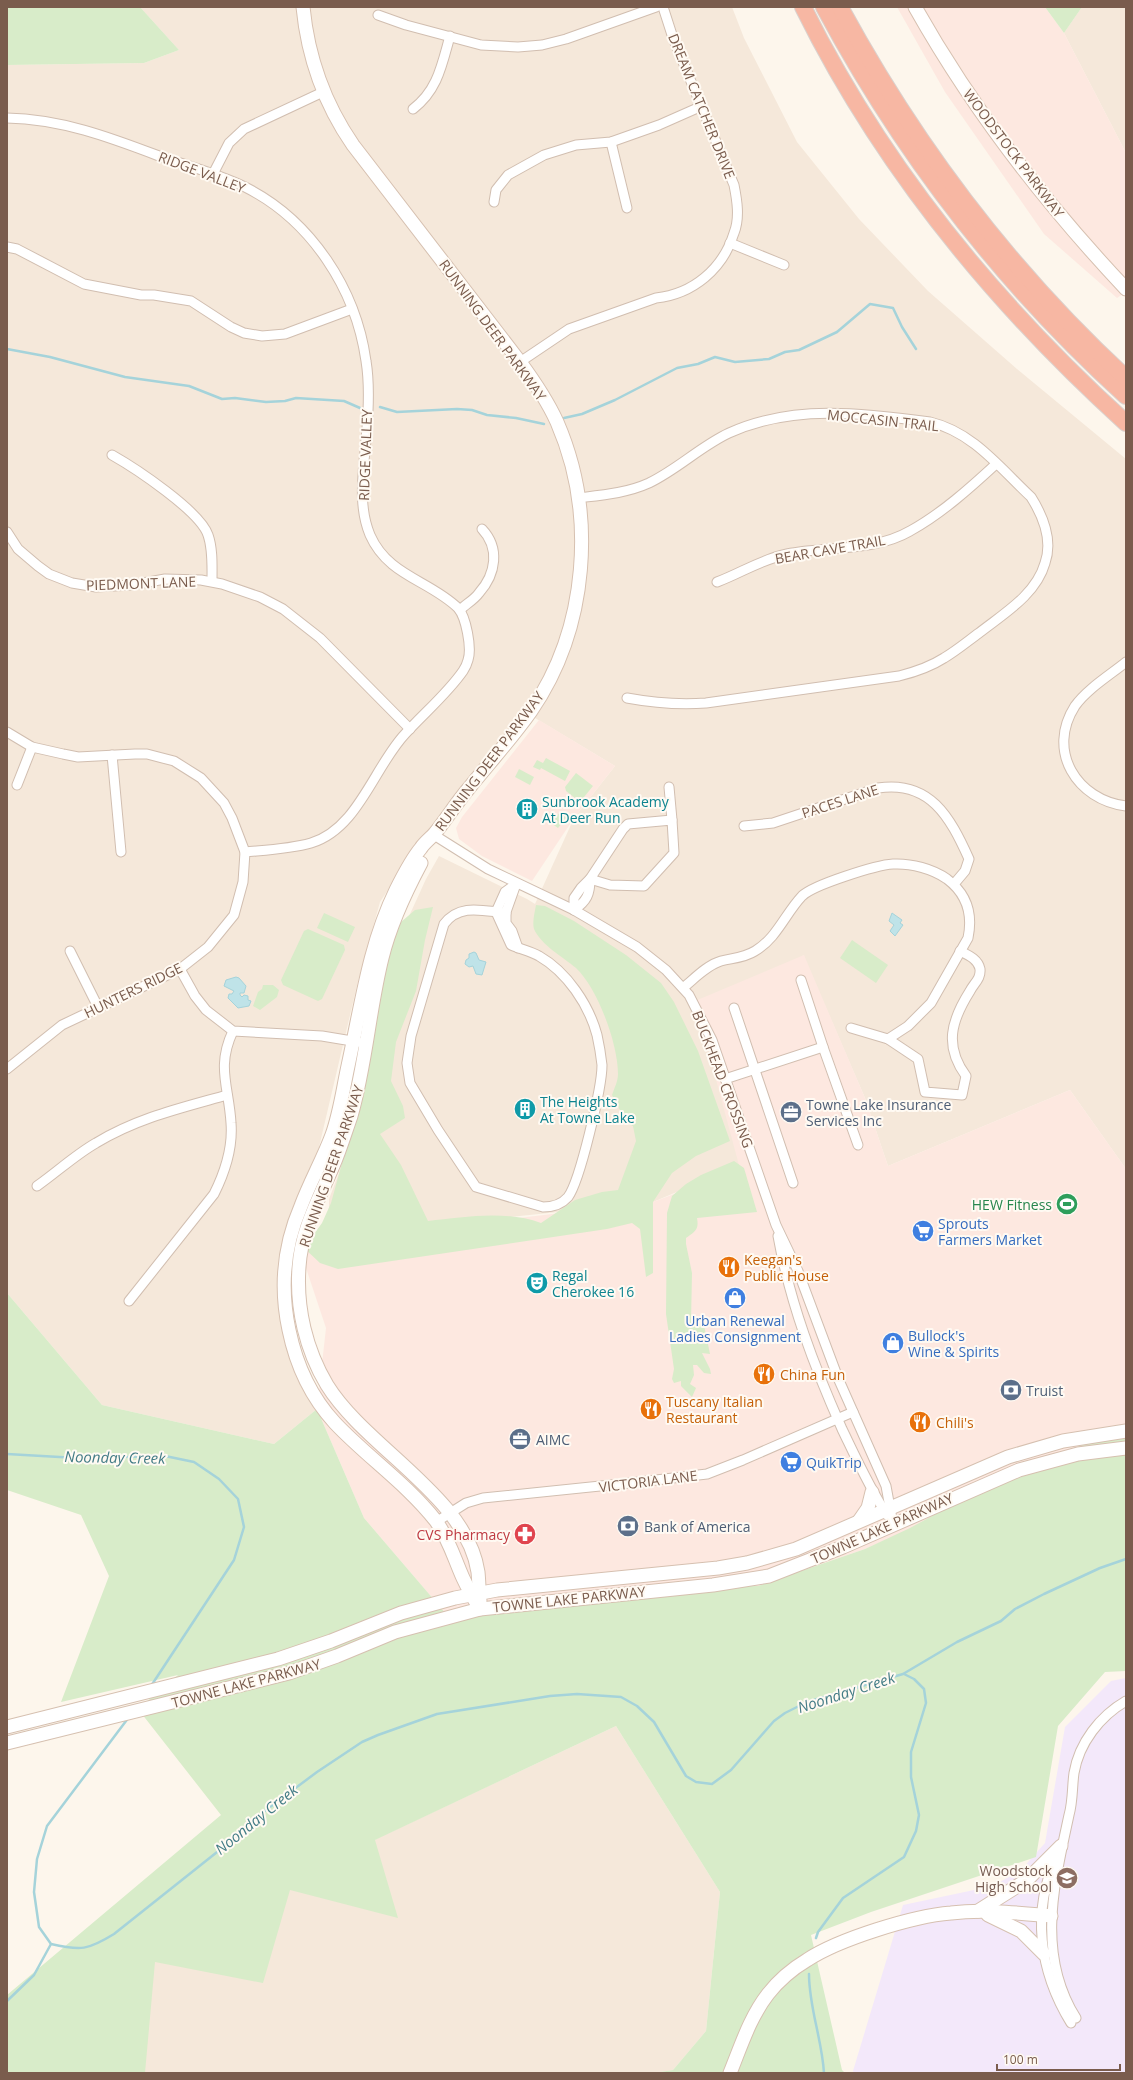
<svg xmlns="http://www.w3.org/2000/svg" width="1133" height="2080" viewBox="0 0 1133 2080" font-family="'Open Sans',sans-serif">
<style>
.residential{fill:#f5e8da}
.commercial{fill:#fde8e0}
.education{fill:#f3e8fa}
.green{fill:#d8ecc9}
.water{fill:#bfe3e8;stroke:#a5d3da}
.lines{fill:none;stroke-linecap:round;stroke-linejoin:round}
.stream{stroke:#a5d3da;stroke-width:2.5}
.street-casing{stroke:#d1beb0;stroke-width:11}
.secondary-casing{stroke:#d6c0b0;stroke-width:15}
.highway-casing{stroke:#dad1cd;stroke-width:18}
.street{stroke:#fff;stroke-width:9}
.secondary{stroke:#fff;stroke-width:13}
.highway{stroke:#f7b7a3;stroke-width:16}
.labels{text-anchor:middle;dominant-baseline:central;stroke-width:4;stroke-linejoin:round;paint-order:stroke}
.street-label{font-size:14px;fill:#7a5c4d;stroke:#fffaf3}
.culture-label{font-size:14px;fill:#0d838f;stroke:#fffaf3;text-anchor:start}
.service-label{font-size:14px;fill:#4e5e75;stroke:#fffaf3;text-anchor:start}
.leisure-label{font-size:14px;fill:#27864d;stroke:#fffaf3;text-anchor:end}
.shop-label{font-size:14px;fill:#366cbe;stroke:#fffaf3;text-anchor:start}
.food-label{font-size:14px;fill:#c56008;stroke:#fffaf3;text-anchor:start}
.health-label{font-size:14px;fill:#be3a42;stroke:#fffaf3;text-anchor:end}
.education-label{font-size:14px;fill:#785e54;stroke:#fffaf3;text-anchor:end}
.water-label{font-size:15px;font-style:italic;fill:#437c86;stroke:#fffaf3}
</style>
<rect width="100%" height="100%" fill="#fdf6ec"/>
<g class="residential">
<path d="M140,7H732L744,38L797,142L859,219L928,291L1017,369L1126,459V1169L1070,1090L888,1166L865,1098L803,955L767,1154L653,1202L329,1236V1199L352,1139L384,971L426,879L439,856L527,899L535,904L574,818L615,766L525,712L421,840L380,902L358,981L316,1160L280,1287L317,1409L274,1444L102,1405L7,1293V65L144,63L179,50Z"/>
<path d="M1082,7H1126V153L1064,33Z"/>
<path d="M616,1726L720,1892L706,2031L673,2070L654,2073H123L148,1956L290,1890L374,1840Z"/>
</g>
<g class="commercial">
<path d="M897,7H1045L1064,33L1126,153V292L1117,298L1044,234L945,92Z"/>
<path d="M539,720L615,766L574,818L532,881L482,856L459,839L456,828L462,817Z"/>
<path d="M804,955L865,1098L888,1166L1070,1090L1126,1169V1436L865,1549L758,1586L681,1587L447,1615L364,1518L317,1409L326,1328L298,1244L653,1202L740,1169L695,1001Z"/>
</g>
<path class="education" d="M1126,1678V2073H854L853,2071L903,1905L993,1886L1021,1870L1045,1843L1065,1727L1111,1681Z"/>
<g class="green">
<path d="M7,7H140L179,50L144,63L7,65Z"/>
<path d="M1045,7H1082L1064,33Z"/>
<path d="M546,758L570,771L565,781L541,768L540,770L533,767L537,760L543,763Z"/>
<path d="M519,769L534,777L530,785L515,777Z"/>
<path d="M576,773L593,786L580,802L566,791L565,787Z"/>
<path d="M560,812L567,817L558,828L551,823Z"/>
<path d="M536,905L545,906L574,921L626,955L661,983L674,1002L698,1051L730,1141L696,1156L672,1173L653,1202V1273L646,1277L640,1229L632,1223L607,1229L338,1269L320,1263L304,1248L322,1223L331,1203L342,1163L375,1033L381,973L401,922L415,910L433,907L425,940L416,991L396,1042L391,1081L403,1106L405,1118L380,1134L401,1165L428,1221C464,1217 505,1210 541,1223L575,1200L602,1192L618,1190L636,1141L633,1126L627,1123L612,1095C614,1089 618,1081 618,1074C618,1044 598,989 576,968C563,957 541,945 534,929C532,923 535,911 536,905Z"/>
<path d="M324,913L355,927L348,942L317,928Z"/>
<path d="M308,929L344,945L345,950L322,999L318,1001L283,985L281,980L304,931Z"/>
<path d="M852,940L888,965L876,983L840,958Z"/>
<path d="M263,985H273L279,990L277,997L260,1010L253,1006L258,992L262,989Z"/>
<path d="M734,1161L744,1168L757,1212L697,1218C699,1229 696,1231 686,1238V1244L692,1273L691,1322L704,1325L710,1354L702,1353L710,1369L711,1374L704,1373L697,1365H693L694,1375L690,1384L696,1388L692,1397L681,1386V1381L674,1383L672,1379L674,1369L666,1314L667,1213L672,1196L686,1184L701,1175Z"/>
<path d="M7,1293L102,1405L274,1444L317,1409L364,1518L447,1615L681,1587L758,1586L865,1549L910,1528L1027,1464L1100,1439L1126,1436V1671L1105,1672L1058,1726L1036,1857L871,1912L811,1935L842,2070L845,2073H654L673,2070L706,2031L720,1892L616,1726L375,1840L398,1918L290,1890L263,1983L155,1962L145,2073H7V1995L221,1815L138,1709L178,1675L61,1702L109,1576L81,1515L7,1490Z"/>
</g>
<g class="water">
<path d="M892,913L902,920L900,923L903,925L895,936L890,931L894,925L889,921Z"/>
<path d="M474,952L476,953L479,960L486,962L482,975L476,974L473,966L469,967L465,964L466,960L469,958V954Z"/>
<path d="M236,977L239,978L246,986L244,993H240V995L242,997L244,995L248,996V1000L251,1001L249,1006L238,1008L228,998L229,994H232L234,991L224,986L226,980Z"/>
</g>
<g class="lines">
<g class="stream">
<path d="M7,349L50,357L125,377L189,386L222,399L235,398L266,402L285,401L296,398L344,401L360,408"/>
<path d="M380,407L397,412L457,409L472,410L487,415L516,418L544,424"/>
<path d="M564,418L582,414L615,400L677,368L698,364L715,357L735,362L769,359L785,352L799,350L837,332L870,304L893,308L902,327L916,349"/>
<path d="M7,1454L77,1458L165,1456L194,1462L219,1479L238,1499L244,1527L234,1560L151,1686"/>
<path d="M129,1717L47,1826L37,1859L34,1892L39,1927L51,1944C81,1951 88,1950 114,1934L241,1833L246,1825L317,1772L362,1742L378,1735L437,1714L550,1696L577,1694L621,1697L637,1706L654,1722L686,1776L696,1782L712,1784L731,1770L774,1721L785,1713L807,1702L903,1674L957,1642L1001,1621L1015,1609L1044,1594L1100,1568L1126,1559"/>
<path d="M816,1938L818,1932L843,1898L904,1857L916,1831L919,1815L911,1777V1752L926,1703L924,1689L914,1679L904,1674"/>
<path d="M809,1974C809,2008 822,2039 824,2073"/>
<path d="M7,2001L34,1975L51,1944"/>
</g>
<g class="street-casing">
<g id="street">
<path d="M378,15L406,25L481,45L518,47L542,45L566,39L656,7"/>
<path d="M413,109C438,90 442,64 450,36"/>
<path d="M7,118C61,119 109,137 159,156C188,166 218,174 245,187C311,220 356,289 366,361C371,391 367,431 364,461C362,486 360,511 370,535C388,576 429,580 458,608C466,617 472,648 468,660C467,664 465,668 463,671C447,694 424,713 405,734C374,767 358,829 311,843C290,849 267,850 245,852"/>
<path d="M611,142L627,208"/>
<path d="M213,174L229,143L244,129L323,92"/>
<path d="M494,202L496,190L508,175L544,155L576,145L611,142L659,125L702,106"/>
<path d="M730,243L784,265"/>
<path d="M7,247L17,249L84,284L141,295H154L191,301L231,327L244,333L262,336L285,334L352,309"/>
<path d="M520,362L569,329L656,298C693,294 723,269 734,233C740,218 737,200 734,185L673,38L663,7"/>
<path d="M112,455C135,468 200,511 208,535C213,549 212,567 212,581"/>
<path d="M578,498C603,495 627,493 649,483C678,469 701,446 729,433C792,404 864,413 930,422C973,432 1000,468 1031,497C1043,516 1053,540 1045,563C1036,595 1003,614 979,633C968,641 956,651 944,658C930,667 915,672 899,676L706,703C679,705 654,703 627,698"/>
<path d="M7,532L18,549L38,566L49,574L72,583L96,587L132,585L165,579L201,580L222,584L260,597L283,609L320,638L410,729"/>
<path d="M717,582C741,573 762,559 787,554C827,546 874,552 910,531C941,514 970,488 996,464"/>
<path d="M460,610C466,604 474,600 479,593C496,574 500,548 482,529"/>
<path d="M1126,662C1110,675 1087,689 1075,706C1046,751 1077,800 1126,806"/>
<path d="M7,732L32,747L63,754L78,757L135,754H147L174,761L201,778L224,803L232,818L245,852L243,882L234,915L208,947L180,969L62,1025L7,1069"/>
<path d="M112,755L121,852"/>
<path d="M17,785L32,747"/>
<path d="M669,787L672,820"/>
<path d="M744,826L773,823L878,788C930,780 950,817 969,859L965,871L954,884"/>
<path d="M434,835L488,869L574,910L637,947L666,970L689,995L712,1040L776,1225L798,1271L838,1378L886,1486L893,1524"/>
<path d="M516,884L506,912V923L512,931L518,948"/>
<path d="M574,910V898L581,888L590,879L623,829L628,824L672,820L674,853L644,886L610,885L590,879"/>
<path d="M574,910C587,901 590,894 590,879"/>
<path d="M506,913C483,911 460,903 444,924L411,1036L407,1063L410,1083L438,1130L476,1187L543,1207C553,1207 561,1205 568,1197C580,1181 602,1087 602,1065C601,1056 599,1044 597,1035C589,1005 567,972 539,956C531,951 520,949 511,945L496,912L505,892L516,884"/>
<path d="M70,951L98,1007"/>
<path d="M180,969L195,996L206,1010L233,1031L322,1036L358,1042"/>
<path d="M684,987C694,979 707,965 721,961C733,958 744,958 755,951C777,938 785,914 802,896C813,885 876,865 893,864C911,863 933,869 947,879C967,894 973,914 968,938L931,1003L908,1026L888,1039"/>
<path d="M734,1008L793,1183"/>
<path d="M851,1028L888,1039L918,1059L925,1092L962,1095L966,1076C944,1046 951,1021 970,991C974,983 981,979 980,969C978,959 968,955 960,951"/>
<path d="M823,1047L858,1145"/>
<path d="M725,1079L823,1047L801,980"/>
<path d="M37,1186C57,1172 75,1155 96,1143C137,1118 181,1108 227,1095"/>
<path d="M778,1236C790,1303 814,1366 842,1429C856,1458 869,1487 887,1515"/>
<path d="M129,1301L214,1194C225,1172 233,1148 231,1123C229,1087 216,1067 233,1031"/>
<path d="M436,1522L466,1503L483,1498L639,1482L707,1474L743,1460L853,1412"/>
<path d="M1057,1855C1031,1911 1039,1971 1071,2023"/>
<path d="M1076,2018C1036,1954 1054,1885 1069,1815C1073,1801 1072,1787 1074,1773C1079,1743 1100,1716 1126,1701"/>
</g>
</g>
<g class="secondary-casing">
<g id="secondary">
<path d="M303,7C308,58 324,103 353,145L520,362C534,381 547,400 557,422C597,514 588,628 531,711C512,738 490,762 469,788C457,802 447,818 435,833C431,838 425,842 421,848C411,860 403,876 396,890C369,945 361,1007 348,1066C343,1089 340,1113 332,1135C323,1159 310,1182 301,1206C284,1245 280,1288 289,1330C296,1364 311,1397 335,1423C367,1457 406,1483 436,1521C449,1539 454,1558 463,1578C468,1589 474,1599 480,1609"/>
<path d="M915,7C973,110 1045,203 1126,289"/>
<path d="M421,863C405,893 390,925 382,958C369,1010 366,1064 351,1116C345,1133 340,1150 333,1166C319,1199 301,1231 299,1267C296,1308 306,1350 327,1385C366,1448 467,1497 478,1572C479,1582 479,1592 480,1601"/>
<path d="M859,1521L868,1508L872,1492"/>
<path d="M7,1727L278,1659L331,1641L401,1613L455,1598L497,1590L718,1568L747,1563L796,1549L1008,1457L1063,1441L1126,1431"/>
<path d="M7,1743L289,1673L337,1656L395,1632L480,1609L713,1585L769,1576L843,1547L1019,1470L1078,1454L1126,1448"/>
<path d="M978,1911L1027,1880L1061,1846"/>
<path d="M988,1915L1021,1931L1044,1954"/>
<path d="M730,2073C741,2046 750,2017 768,1994C779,1980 792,1969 807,1960C839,1939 913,1916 951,1913C984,1909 1018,1913 1051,1916"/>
</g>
</g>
<g class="highway-casing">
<g id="highway">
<path d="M803,7C881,165 996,305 1126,423"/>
<path d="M824,7C902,153 1004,285 1126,396"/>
<path d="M840,7C915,145 1011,272 1126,378"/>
</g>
</g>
<use href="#street" class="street"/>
<use href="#secondary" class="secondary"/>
<use href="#highway" class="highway"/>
</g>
<defs>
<g id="building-disc" transform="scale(1.15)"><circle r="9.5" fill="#0f9aa8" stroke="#fffaf3"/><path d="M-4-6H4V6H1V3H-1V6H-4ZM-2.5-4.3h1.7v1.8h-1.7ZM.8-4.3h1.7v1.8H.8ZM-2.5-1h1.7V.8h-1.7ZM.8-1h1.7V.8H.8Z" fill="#fff"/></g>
<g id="office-disc" transform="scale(1.15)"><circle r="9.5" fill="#5c6f8a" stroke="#fffaf3"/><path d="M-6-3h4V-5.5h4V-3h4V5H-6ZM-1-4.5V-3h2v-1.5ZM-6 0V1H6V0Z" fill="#fff"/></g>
<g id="stadium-disc" transform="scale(1.15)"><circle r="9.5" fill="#2e9e5b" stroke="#fffaf3"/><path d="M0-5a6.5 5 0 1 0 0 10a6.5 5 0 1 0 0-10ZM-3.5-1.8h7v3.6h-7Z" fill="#fff"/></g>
<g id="supermarket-disc" transform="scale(1.15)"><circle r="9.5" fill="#3f7fe0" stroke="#fffaf3"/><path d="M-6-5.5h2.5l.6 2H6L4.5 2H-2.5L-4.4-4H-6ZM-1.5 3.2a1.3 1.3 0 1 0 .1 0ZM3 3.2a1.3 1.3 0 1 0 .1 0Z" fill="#fff"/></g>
<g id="restaurant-disc" transform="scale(1.15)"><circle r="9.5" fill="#e8710a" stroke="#fffaf3"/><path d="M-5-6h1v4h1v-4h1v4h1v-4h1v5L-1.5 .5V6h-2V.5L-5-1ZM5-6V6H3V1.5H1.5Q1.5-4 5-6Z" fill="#fff"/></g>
<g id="theatre-disc" transform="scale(1.15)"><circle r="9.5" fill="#0f9aa8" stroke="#fffaf3"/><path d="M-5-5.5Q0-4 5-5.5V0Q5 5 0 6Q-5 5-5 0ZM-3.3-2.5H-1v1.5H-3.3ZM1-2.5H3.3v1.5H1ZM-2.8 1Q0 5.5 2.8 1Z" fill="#fff"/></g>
<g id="shop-disc" transform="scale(1.15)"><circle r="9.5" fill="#3f7fe0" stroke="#fffaf3"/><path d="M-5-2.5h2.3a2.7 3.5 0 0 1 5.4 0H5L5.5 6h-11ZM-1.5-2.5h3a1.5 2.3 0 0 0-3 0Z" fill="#fff"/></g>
<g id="bank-disc" transform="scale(1.15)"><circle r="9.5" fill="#5c6f8a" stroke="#fffaf3"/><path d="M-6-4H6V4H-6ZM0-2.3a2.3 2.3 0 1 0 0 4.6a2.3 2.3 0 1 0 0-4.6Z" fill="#fff"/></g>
<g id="pharmacy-disc" transform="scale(1.15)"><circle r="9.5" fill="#e0444e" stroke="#fffaf3"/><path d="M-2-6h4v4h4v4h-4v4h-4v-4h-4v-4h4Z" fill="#fff"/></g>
<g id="school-disc" transform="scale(1.15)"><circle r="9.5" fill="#8d6e63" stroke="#fffaf3"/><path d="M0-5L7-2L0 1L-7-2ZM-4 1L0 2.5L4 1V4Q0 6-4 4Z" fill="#fff"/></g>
</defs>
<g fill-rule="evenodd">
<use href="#building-disc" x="527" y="809"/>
<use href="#building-disc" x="525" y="1109"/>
<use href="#office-disc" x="791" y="1112"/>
<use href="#stadium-disc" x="1067" y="1204"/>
<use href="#supermarket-disc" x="923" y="1231"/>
<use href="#restaurant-disc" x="729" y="1267"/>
<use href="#theatre-disc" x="537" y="1283"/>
<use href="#shop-disc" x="735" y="1298"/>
<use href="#shop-disc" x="893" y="1343"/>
<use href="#restaurant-disc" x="764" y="1374"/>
<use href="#bank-disc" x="1011" y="1390"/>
<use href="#restaurant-disc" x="651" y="1409"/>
<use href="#restaurant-disc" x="920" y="1422"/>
<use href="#office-disc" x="520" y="1439"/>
<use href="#supermarket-disc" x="791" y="1462"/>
<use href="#bank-disc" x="628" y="1526"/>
<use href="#pharmacy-disc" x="525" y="1534"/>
<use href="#school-disc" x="1067" y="1878"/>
</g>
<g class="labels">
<g class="street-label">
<text transform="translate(702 106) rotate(68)">DREAM CATCHER DRIVE</text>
<text transform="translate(1014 153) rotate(53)">WOODSTOCK PARKWAY</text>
<text transform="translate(202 172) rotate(21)">RIDGE VALLEY</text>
<text transform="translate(493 330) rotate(54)">RUNNING DEER PARKWAY</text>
<text transform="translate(883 420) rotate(6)">MOCCASIN TRAIL</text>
<text transform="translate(365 455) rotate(-88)">RIDGE VALLEY</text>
<text transform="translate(830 549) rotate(-10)">BEAR CAVE TRAIL</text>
<text transform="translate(141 583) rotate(-2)">PIEDMONT LANE</text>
<text transform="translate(489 761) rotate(-53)">RUNNING DEER PARKWAY</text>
<text transform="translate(840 801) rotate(-18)">PACES LANE</text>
<text transform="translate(133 990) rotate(-26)">HUNTERS RIDGE</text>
<text transform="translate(723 1079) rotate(69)">BUCKHEAD CROSSING</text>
<text transform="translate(331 1166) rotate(-71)">RUNNING DEER PARKWAY</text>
<text transform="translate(648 1481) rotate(-7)">VICTORIA LANE</text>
<text transform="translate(882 1528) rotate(-24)">TOWNE LAKE PARKWAY</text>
<text transform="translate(569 1599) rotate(-6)">TOWNE LAKE PARKWAY</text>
<text transform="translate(246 1683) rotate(-15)">TOWNE LAKE PARKWAY</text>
</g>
<g class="culture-label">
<text x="542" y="801">Sunbrook Academy<tspan x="542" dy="16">At Deer Run</tspan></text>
<text x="540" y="1101">The Heights<tspan x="540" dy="16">At Towne Lake</tspan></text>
<text x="552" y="1275">Regal<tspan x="552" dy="16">Cherokee 16</tspan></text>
</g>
<g class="service-label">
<text x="806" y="1104">Towne Lake Insurance<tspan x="806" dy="16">Services Inc</tspan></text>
<text x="1026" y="1390">Truist</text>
<text x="536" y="1439">AIMC</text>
<text x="644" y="1526">Bank of America</text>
</g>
<g class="leisure-label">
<text x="1052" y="1204">HEW Fitness</text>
</g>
<g class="shop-label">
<text x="938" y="1223">Sprouts<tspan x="938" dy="16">Farmers Market</tspan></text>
<text x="735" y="1320" text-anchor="middle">Urban Renewal<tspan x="735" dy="16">Ladies Consignment</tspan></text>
<text x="908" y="1335">Bullock's<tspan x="908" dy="16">Wine &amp; Spirits</tspan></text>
<text x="806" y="1462">QuikTrip</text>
</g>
<g class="food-label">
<text x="744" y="1259">Keegan's<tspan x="744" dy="16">Public House</tspan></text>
<text x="780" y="1374">China Fun</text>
<text x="666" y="1401">Tuscany Italian<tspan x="666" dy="16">Restaurant</tspan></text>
<text x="936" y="1422">Chili's</text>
</g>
<g class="health-label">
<text x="510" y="1534">CVS Pharmacy</text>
</g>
<g class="education-label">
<text x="1052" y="1870">Woodstock<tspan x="1052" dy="16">High School</tspan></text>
</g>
<g class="water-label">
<text transform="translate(115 1457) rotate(1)">Noonday Creek</text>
<text transform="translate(846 1692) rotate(-18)">Noonday Creek</text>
<text transform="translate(256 1819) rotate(-39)">Noonday Creek</text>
</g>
</g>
<rect width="1133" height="2080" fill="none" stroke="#7a5c4d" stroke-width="16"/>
<path d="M997 2064v6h123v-6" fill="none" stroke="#7a5c4d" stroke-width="2"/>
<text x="1003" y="2064" font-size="12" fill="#7a5c4d" stroke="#fffaf3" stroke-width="3" paint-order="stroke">100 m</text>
</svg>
